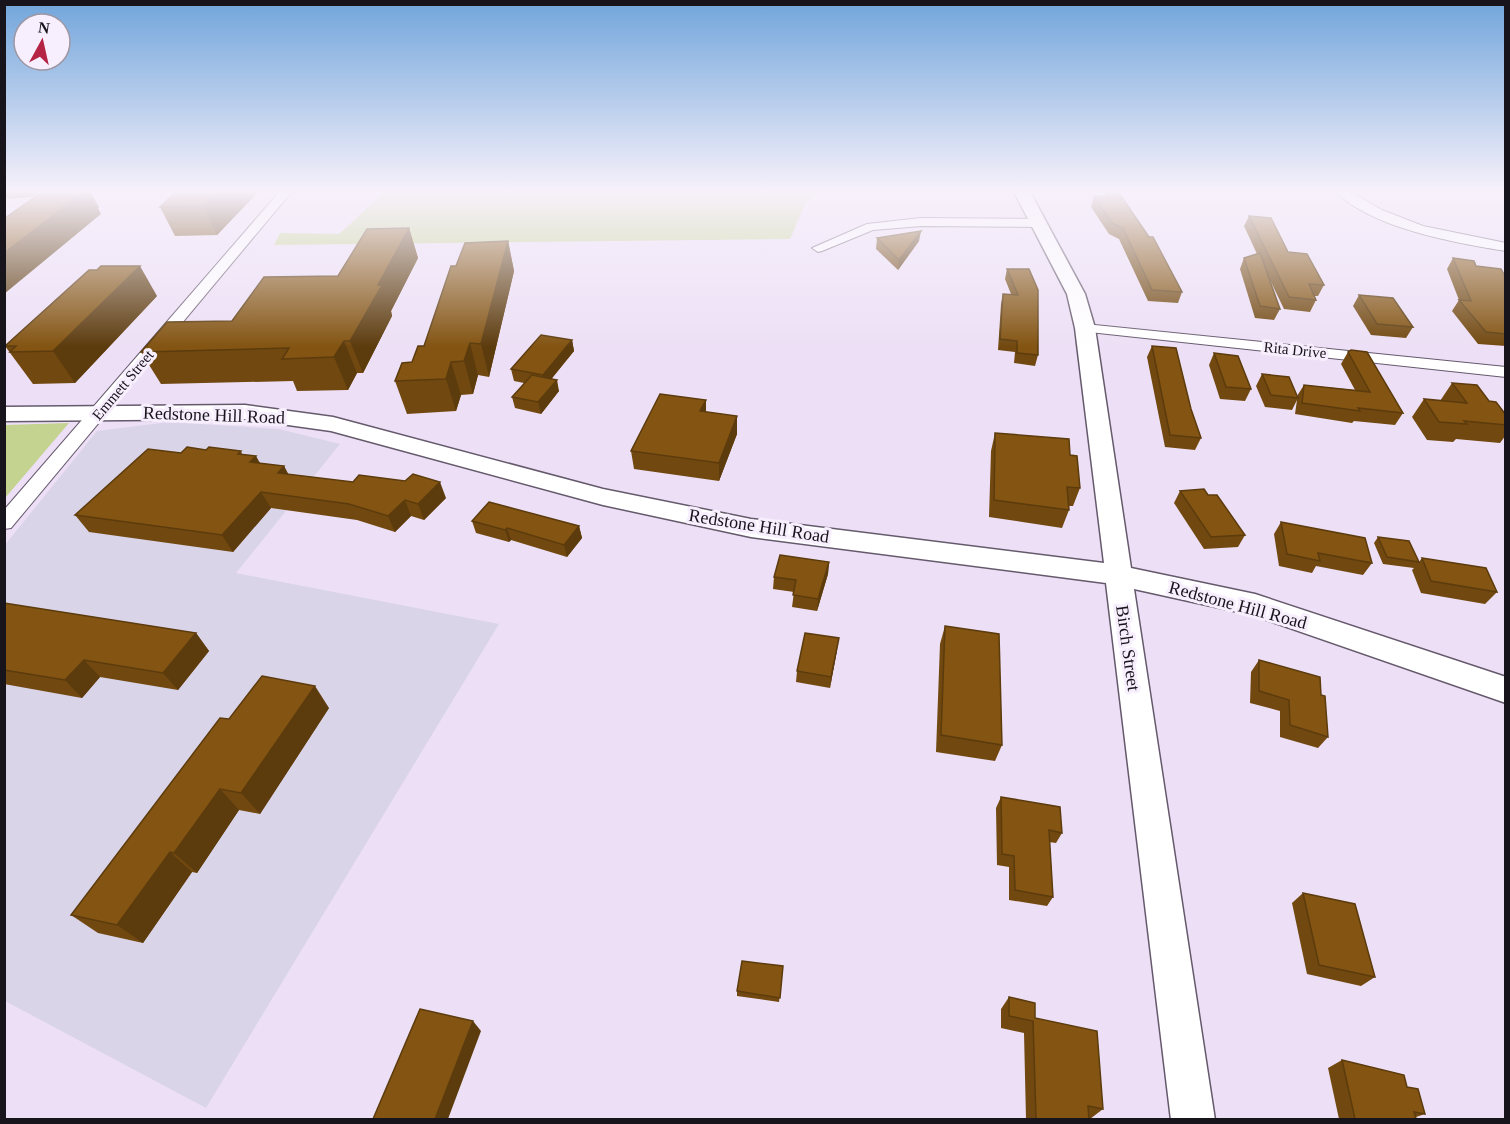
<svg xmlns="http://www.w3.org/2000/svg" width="1510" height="1124" viewBox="0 0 1510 1124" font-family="Georgia,serif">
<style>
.industrial{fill:#dad4e9}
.green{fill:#c4d390}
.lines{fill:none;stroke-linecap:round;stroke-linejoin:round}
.street-casing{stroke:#65596c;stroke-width:2}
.secondary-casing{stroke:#65596c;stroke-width:3}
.street{fill:#fff;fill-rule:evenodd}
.secondary{fill:#fff;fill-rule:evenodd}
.wall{fill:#71480f}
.shaded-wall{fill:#5c3b0d}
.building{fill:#835412;stroke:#5c3b0d;stroke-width:1.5}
.labels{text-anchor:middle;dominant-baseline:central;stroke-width:6;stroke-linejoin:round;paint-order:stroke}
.far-street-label{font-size:15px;fill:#18141b;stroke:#f7effd}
.street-label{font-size:18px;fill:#18141b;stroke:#f7effd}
</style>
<rect width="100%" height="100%" fill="#ede0f6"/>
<path class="industrial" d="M169,422L279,429L340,444L236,573L499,624L206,1108L5,1001L4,546L97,431Z"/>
<g class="green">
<path d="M387,190H822L806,202L790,239L274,245L280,233L339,234Z"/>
<path d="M69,423L5,498V425Z"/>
</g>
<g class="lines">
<g class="street-casing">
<g id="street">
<path d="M281,190H293L11,528L4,529V510Z"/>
<path d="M1334,190H1347L1382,210L1423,226L1506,243V251C1456,243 1370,228 1334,190Z"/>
<path d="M921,218L1038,219L1044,223L1038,227L921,226L873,230L822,251L818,252L812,248L867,224Z"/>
<path d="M1085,324L1506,367V377L1080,331L1078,328L1080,325Z"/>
</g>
</g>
<g class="secondary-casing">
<path id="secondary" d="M1013,190H1029L1085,294L1095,328L1131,568L1255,594L1506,677V703L1252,615L1134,589L1215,1120H1171L1106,583L751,537L603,505L331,431L245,419L4,421V407L245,405L333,417L603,489L751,519L1104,563L1075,328L1067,294Z"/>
</g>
<use href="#street" class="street"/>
<use href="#secondary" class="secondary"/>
</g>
<g class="wall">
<path d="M4,190H42L32,197L4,199Z"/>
<path d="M260,190L217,235L175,236L160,207Z"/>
<path d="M1106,193L1182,292L1178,303L1148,301L1119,239L1109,234L1091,207L1094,196H1105Z"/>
<path d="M1249,216L1324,285L1318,296H1314L1316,300L1310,312L1284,309L1269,278L1280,309L1274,320L1255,318L1240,269L1244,258L1257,254L1244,226Z"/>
<path d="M409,228L418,258L391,311L392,316L363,373H357L348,390L297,391L293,381L161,384L141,352L232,321L338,276Z"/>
<path d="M877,238L919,241L898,270L876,249Z"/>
<path d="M508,241L514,271L489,377L478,375L473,394L461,395L456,411L407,414L395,381L412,362L424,346L456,266Z"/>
<path d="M1453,258L1476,266L1506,278V346L1478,344L1452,311L1459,300L1447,269Z"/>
<path d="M1007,269H1029L1038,355L1035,366L1014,363L1015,352L998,350L1001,304L1003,294H1011L1005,279Z"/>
<path d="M1359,295L1413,327L1406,338L1371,335L1353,306Z"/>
<path d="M157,296L75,383L33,384L5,346Z"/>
<path d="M572,340L574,351L551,379L559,391L541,414L515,408L512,397L524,383L514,381L511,369Z"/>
<path d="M1152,346L1191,409L1201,438L1195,450L1165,447L1147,357Z"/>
<path d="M1348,352L1403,413L1395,425L1354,421L1352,423L1295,414L1297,400L1292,410L1265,407L1256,386L1262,374L1297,396L1304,385L1355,390L1341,364Z"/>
<path d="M1214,353L1251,389L1245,401L1220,399L1209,365Z"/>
<path d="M1452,383L1489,401L1506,415V435L1500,443L1456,439L1453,442L1427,440L1412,417L1424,399L1440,401Z"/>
<path d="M706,400V412L737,416V434L719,481L634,469L631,451Z"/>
<path d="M995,433L1080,488L1073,506H1069V510L1062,528L989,517L991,451Z"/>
<path d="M206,450L241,451L242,454L260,463L284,466L288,474L446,498L424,520L411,516L395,532L357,520L271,508L233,552L89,532L75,515L181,453Z"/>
<path d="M1180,491L1208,495L1245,535L1238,547L1204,549L1174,503Z"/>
<path d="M472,521L579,526L582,538L567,557L511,540L509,542L476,533Z"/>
<path d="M1281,522L1372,563L1363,575L1316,566L1312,573L1279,566L1274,534Z"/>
<path d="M1378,537L1419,562L1422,558L1497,592L1485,604L1421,593L1412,570L1414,568L1383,564L1374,543Z"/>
<path d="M829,562L828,574L817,611L792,607L794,592L773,589L774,577Z"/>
<path d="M4,603L196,633L209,651L178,690L100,677L82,698L4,684Z"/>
<path d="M945,626L1002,745L995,761L936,752L940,644Z"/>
<path d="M837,650L830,688L796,682L797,671Z"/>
<path d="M1259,660L1321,695L1328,737L1318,748L1280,737V711L1250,703L1251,672Z"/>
<path d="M329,708L260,814L239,810L197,873L192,872L143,943L98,933L71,915L229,719Z"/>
<path d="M1001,797L1062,833L1056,843L1049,842L1053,897L1047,906L1009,900V867L997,865L996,808Z"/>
<path d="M1303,893L1375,977L1361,986L1307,974L1292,903Z"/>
<path d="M783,966L779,1002L737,996V991Z"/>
<path d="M1009,997L1035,1018L1103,1109L1090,1119L1089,1118V1119H1026L1024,1033L1001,1028V1009Z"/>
<path d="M1342,1060L1407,1087L1425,1114L1416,1117L1417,1119H1339L1328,1068Z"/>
</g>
<g class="shaded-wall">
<path d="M28,190H42L32,197Z"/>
<path d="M82,190H89L99,207L98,208L101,214L4,294V253Z"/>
<path d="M220,190H260L217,235L203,206Z"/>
<path d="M409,228L418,258L391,311L392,316L363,373L350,341L378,285Z"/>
<path d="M921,231L919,241L898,270L899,260Z"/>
<path d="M508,241L514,271L489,377L481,344Z"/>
<path d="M140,266L157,296L75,383L53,351Z"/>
<path d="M572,340L574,351L545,387L543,375Z"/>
<path d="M344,341L357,373L348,390L334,357Z"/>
<path d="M470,343L478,375L473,394L464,361Z"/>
<path d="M451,362L461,395L456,411L446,379Z"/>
<path d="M557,380L559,391L541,414L538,402Z"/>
<path d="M706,400V417L700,411Z"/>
<path d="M737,416V434L719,481V463Z"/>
<path d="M256,456L265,472L250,462Z"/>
<path d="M284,466L293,483L278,473Z"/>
<path d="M440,482L446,498L424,520L418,504Z"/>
<path d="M261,492L271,508L233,552L222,535Z"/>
<path d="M405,500L411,516L395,532L388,516Z"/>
<path d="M579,526L582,538L567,557L564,545Z"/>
<path d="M507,528L511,540L509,542L505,530Z"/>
<path d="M829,562L828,574L817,611L818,599Z"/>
<path d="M196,633L209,651L178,690L163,673Z"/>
<path d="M839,638L837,650L830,688L831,677Z"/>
<path d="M84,660L100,677L82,698L65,680Z"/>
<path d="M315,686L329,708L260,814L241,793Z"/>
<path d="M220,789L239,810L197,873L174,853Z"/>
<path d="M170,852L192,872L143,943L117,925Z"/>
<path d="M473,1021L481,1031L448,1119H435Z"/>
</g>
<g class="building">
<path d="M45,190H86L4,253V219Z"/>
<path d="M178,190H220L203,206L160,207Z"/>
<path d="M1112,190H1117L1149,237H1153L1182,292L1152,290L1123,228L1112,223L1094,196H1108L1106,193Z"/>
<path d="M1249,216L1271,218L1288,252L1307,254L1324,285L1309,284L1316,300L1289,297Z"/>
<path d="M409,228L378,285H382L350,341H344L334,357L282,359L289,348L141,352L167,322L232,321L264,277L338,276L367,229Z"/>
<path d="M921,231L899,260L877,238Z"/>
<path d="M508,241L481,344L470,343L464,361L451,362L446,379L395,381L402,363L412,362L418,346H424L451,266H456L465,243Z"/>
<path d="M1260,253L1280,309L1260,306L1244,258Z"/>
<path d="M1453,258L1474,261L1476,266L1501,269L1506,278V334L1486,332L1459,300L1471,301Z"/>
<path d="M101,266H140L53,351L10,352L16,346H5L89,270H97Z"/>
<path d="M1007,269H1029L1038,290V355L1017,353V341L1000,339L1003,294L1018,295Z"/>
<path d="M1359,295L1393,298L1413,327L1377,324Z"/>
<path d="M541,335L572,340L543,375L511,369Z"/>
<path d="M1152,346L1176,348L1191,409L1201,438L1170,435Z"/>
<path d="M1351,350L1367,352L1403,413L1358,408L1360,411L1302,403L1304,385L1370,392L1348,352Z"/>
<path d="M1214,353L1238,356L1251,389L1226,387Z"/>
<path d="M1262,374L1289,377L1298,398L1271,395Z"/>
<path d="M532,375L557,380L538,402L512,397Z"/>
<path d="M1452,383L1477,385L1489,401L1496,402L1506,415V425L1464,421L1467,424L1439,422L1424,399L1467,403Z"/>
<path d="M660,394L706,400L700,411L737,416L719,463L631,451Z"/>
<path d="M995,433L1069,439L1070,455L1077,456L1080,488L1067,487L1069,510L994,500Z"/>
<path d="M187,447L206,450L209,447L241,451L238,454L256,456L250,462L284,466L278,473L353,482L359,475L405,481L413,474L440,482L418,504L405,500L388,516L349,504L261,492L222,535L75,515L148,449L181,453Z"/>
<path d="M1204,489L1208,495H1217L1245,535L1211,537L1180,491Z"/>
<path d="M489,502L579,526L564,545L507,528L505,530L472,521Z"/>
<path d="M1281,522L1365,538L1372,563L1318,553L1320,561L1287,554Z"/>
<path d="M1378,537L1409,541L1419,562L1387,557Z"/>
<path d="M780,555L829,562L818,599L793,595L796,580L774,577Z"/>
<path d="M1422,558L1486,568L1497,592L1431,581Z"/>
<path d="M4,603L196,633L163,673L84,660L65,680L4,670Z"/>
<path d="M945,626L999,634L1002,745L941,735Z"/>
<path d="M805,633L839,638L831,677L797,671Z"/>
<path d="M1259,660L1320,677L1321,695L1325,696L1328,737L1290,725L1289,700L1259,691Z"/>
<path d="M262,676L315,686L241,793L220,789L174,853L170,852L117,925L71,915L220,718L229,719Z"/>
<path d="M1001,797L1060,807L1062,833L1049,830L1053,897L1015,890L1014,856L1002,854Z"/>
<path d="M1303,893L1355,904L1375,977L1319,965Z"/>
<path d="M742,961L783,966L780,998L737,991Z"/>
<path d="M1009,997L1035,1003V1018L1097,1031L1103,1109L1088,1106L1089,1119H1036L1033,1021L1009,1016Z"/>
<path d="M420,1009L473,1021L435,1119H373Z"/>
<path d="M1342,1060L1404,1075L1407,1087L1418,1089L1425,1114L1414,1112L1416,1119H1355Z"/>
</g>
<linearGradient id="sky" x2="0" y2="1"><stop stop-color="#71a5db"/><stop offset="0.55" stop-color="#f7f1fb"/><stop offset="1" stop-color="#f7f1fb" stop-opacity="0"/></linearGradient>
<rect width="1510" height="347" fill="url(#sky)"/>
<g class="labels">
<g class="far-street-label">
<text transform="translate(1295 350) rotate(6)">Rita Drive</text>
<text transform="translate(123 385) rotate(-50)">Emmett Street</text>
</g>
<g class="street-label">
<text transform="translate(214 415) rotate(2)">Redstone Hill Road</text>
<text transform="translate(759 526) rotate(9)">Redstone Hill Road</text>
<text transform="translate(1238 605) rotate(15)">Redstone Hill Road</text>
<text transform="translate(1128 648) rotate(82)">Birch Street</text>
</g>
</g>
<rect width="1510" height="1124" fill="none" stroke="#18141b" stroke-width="12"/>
<g transform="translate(42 42) rotate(8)"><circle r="28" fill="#f7effd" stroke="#9e97a3" stroke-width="1.5"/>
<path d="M0-4.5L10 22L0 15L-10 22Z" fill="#b62445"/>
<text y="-9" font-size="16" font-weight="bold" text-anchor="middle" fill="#18141b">N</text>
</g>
</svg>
